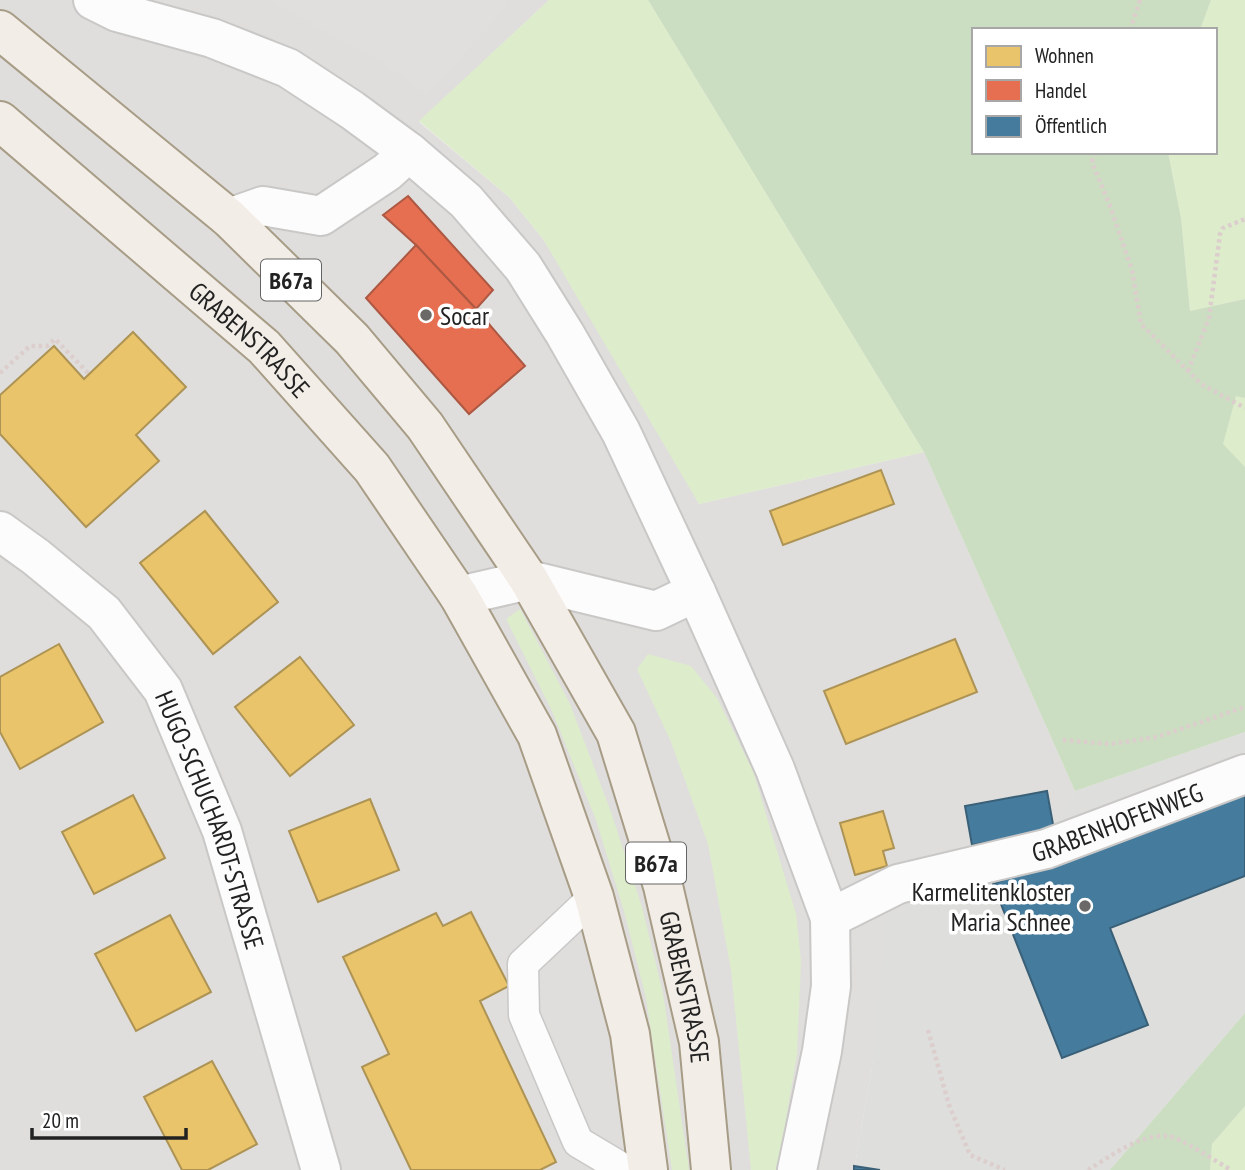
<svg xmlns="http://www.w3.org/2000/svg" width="1245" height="1170" viewBox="0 0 1245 1170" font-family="'PT Sans Narrow',sans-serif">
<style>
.residential{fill:#dfdedc}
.religious{fill:#dededc}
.grass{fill:#ddeccb}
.forest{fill:#cbdec1}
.parking{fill:#e0dfde}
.homes{fill:#e9c46a;stroke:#ad9354;stroke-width:2}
.shops{fill:#e76f51;stroke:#ac5843;stroke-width:2}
.public{fill:#457b9d;stroke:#3a6078;stroke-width:2}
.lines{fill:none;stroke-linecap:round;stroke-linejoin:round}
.service-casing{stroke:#c9c8c7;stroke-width:33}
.minor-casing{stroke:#c9c8c7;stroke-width:42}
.primary-casing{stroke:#a79c86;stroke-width:42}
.path{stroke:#dccecd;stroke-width:4.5;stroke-dasharray:3.5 3.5;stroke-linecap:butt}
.service{stroke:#fdfcfc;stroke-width:30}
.minor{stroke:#fdfcfc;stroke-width:38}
.primary{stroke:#f3ede7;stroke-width:38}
.poi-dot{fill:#6a6968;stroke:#fff;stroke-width:2.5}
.labels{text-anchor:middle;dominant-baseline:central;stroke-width:7;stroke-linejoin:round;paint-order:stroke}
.shield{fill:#fff;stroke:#646464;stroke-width:2}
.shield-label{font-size:24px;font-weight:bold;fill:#222}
.poi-label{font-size:26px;fill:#222;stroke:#fff;text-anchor:start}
.street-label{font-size:26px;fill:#222;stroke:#fff}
</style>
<rect width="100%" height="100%" fill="#f0eeeb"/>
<path class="residential" d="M0,0H549L419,122L509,197L543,239L623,366L699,504L924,452L1075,791L1046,849L993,884L915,898L878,1016L872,1067L854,1170H0Z"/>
<path class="religious" d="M1245,732V1013L1110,1170H854L872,1067L886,917L915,898L993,884L1046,848L1075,791Z"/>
<g class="grass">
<path d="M549,0H648L924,452L699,504L543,239L509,197L419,121Z"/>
<path d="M1211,0H1245V299L1190,311L1181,218L1168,152H1215V30H1200Z"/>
<path d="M1236,395L1245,398V467L1222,444Z"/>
<path d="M520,609L570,704L611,812L642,907L663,993L689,1170H672L646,998L624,911L596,820L552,711L506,619Z"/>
<path d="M648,654L691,666L717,698L753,771L796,914L801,961L797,1055L777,1170H751L731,970L708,844L671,742L637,669Z"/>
<path d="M1245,1106V1170H1210L1212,1144Z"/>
</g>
<g class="forest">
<path d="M648,0H1211L1200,30H974V152H1168L1181,218L1190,311L1245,299V398L1236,396L1223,444L1245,467V732L1075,791L924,452Z"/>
<path d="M1245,1013V1106L1212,1144L1210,1170H1110Z"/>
</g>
<path class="parking" d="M268,0H504L508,6L427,95L383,63Z"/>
<g class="homes">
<path d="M133,332L186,387L136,435L159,461L86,527L0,434V395L54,346L84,379Z"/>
<path d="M881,470L894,504L783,545L770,511Z"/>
<path d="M205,511L278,602L213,654L140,563Z"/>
<path d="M955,639L977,692L846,744L824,691Z"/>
<path d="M59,644L103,722L20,769L0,732V677Z"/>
<path d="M300,657L354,725L290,776L235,707Z"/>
<path d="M133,795L165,858L94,894L62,832Z"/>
<path d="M370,799L399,870L318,902L289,831Z"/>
<path d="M883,811L894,848L883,851L887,866L855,875L840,823Z"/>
<path d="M471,912L509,986L480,1001L556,1162L540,1170H411L362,1067L389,1054L343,957L436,913L443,926Z"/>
<path d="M170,915L211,992L136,1031L95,954Z"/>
<path d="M212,1061L257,1144L208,1170H182L144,1097Z"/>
</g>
<g class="shops">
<path d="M408,196L493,290L476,309L416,245L383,215Z"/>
<path d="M416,245L476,309L525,366L469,414L366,298Z"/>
</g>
<g class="public">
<path d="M1245,786V876L1110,928L1148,1025L1062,1058L993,884Z"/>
<path d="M1047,791L1054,830L972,845L965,806Z"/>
<path d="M854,1166L880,1170H854Z"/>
</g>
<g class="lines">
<g class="service-casing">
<path id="service" d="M594,897L523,964L524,1015L578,1142L625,1170"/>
</g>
<g class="minor-casing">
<g id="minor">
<path d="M93,0L117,12L212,38L288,68L352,110L409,152L466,201L523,267L565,334L621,432L696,592L775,769L830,918L831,986L822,1051L797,1170"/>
<path d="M229,218L263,206L321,216L387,172L409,152"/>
<path id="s1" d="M0,531L36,557L104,613L163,690L222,831L321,1170"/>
<path d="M459,596L529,580L656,611L696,592"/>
<path id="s2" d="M830,918L898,884L1046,849L1245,774"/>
</g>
</g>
<g class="primary-casing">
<g id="primary">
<path id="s3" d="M0,30L229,218L352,339L425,426L529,580L616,733L663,886L699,1042L711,1170"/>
<path id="s4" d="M0,121L264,347L372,468L459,596L537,735L594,897L630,1034L648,1170"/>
</g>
</g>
<g class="path">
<path d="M1130,30L1140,0"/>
<path d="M1095,152L1092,162L1110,206L1132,270L1141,324L1201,384L1245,408"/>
<path d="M1188,371L1209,318L1220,234L1223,228L1245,219"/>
<path d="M0,373L30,346H47L55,339L89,374"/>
<path d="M1063,740L1110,744L1157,737L1245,707"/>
<path d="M928,1030L949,1105L970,1155L1005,1170"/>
<path d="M1088,1170C1111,1156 1139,1134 1168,1136C1179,1137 1219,1163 1231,1170"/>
</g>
<use href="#service" class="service"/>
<use href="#minor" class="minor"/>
<use href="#primary" class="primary"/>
</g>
<g class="poi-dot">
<circle cx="426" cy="315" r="7"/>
<circle cx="1085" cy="906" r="7"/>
</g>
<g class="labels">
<g class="shield">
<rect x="261" y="259.5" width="60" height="41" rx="5"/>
<rect x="626" y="842.5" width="60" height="41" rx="5"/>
</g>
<g class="shield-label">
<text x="291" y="280">B67a</text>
<text x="656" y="863">B67a</text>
</g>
<g class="poi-label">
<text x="440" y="315">Socar</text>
<text x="1071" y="891" text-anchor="end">Karmelitenkloster<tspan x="1071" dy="30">Maria Schnee</tspan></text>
</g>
<g class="street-label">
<text stroke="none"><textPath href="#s4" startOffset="332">GRABENSTRASSE</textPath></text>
<text stroke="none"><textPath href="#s2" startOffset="304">GRABENHOFENWEG</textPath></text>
<text stroke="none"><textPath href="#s1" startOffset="368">HUGO-SCHUCHARDT-STRASSE</textPath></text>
<text stroke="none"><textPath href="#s3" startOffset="1208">GRABENSTRASSE</textPath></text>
</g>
</g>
<rect x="972" y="28" width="245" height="126" fill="#ffffff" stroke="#a7a7a7" stroke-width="2"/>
<rect x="986" y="46" width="35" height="21" fill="#e9c46a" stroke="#a7a7a7" stroke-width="2"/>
<text x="1035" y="63" font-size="21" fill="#222222">Wohnen</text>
<rect x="986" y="80" width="35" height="21" fill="#e76f51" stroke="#a7a7a7" stroke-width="2"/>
<text x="1035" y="98" font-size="21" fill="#222222">Handel</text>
<rect x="986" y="116" width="35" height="21" fill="#457b9d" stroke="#a7a7a7" stroke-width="2"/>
<text x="1035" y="133" font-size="21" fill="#222222">Öffentlich</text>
<path d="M32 1128v10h154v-10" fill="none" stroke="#222222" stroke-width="3.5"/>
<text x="42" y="1128" font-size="21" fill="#222222" stroke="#ffffff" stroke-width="5" paint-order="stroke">20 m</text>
</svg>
